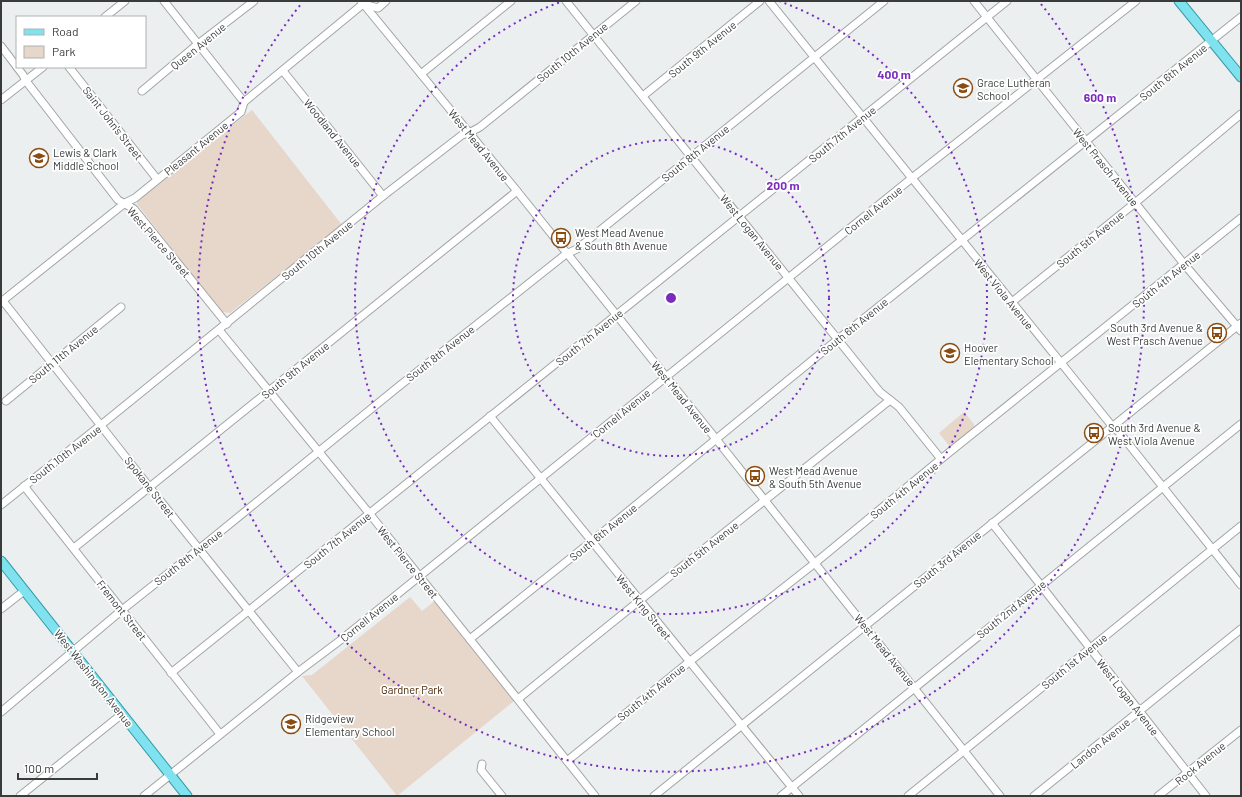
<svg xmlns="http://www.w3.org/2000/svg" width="1242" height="797" viewBox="0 0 1242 797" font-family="Barlow,sans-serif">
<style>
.green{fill:#e7d6ca}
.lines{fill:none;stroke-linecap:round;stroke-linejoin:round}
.minor-casing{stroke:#a1a5a5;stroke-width:9}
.major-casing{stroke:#319ca8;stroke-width:11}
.minor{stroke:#fff;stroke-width:7}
.major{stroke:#80e2ee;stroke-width:9}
.ring{fill:none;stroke:#7b2cbf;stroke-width:2;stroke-dasharray:2 4}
.labels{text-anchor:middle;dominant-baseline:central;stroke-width:3.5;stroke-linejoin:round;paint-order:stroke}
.street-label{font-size:11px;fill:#3a3c3c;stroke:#fff}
.poi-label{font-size:11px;fill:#3a3c3c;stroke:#fff;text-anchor:start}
.park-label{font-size:11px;fill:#4a2503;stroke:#fff}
.centre{fill:#7b2cbf;stroke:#fff;stroke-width:2}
.ring-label{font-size:12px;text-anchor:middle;font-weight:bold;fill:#7b2cbf;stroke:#fff;stroke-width:3.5;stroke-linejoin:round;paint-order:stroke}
</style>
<rect width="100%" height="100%" fill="#ebeff0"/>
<g class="green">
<path d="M252,110L342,225L230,313L222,312L137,204L139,199Z"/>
<path d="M964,412L974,424V427L950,447L939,433Z"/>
<path d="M410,597L422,611L436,600L514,701L397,796L302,676L312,675Z"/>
</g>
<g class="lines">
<g class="minor-casing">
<g id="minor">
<path d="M164,1L244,102"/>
<path d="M361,1L517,191L716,439L1000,796"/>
<path d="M566,1L880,392L899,407L941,459"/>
<path d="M769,1L1112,426L1119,432L1241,585"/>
<path d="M974,1L1184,264L1241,331"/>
<path d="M105,17L125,1"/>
<path d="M1,46L17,67"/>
<path d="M17,67L23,75L26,81L118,200L134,209L227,324"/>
<path d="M69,67L157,179"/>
<path d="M283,71L383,196"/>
<path d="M421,74L511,1"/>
<path d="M142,91L198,44L254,1"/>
<path d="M643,96L760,1"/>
<path d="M1,100L43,67"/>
<path d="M3,301L150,488L298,672"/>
<path d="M1,302L125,203L135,198L241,112L244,102L363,4L378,8L386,1"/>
<path d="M1012,302L1135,203L1241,114"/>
<path d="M219,330L369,513L595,796"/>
<path d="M6,401L121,307"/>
<path d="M490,416L799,796"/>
<path d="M24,486L220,734"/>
<path d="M1,505L101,425L383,196L462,135L469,133L480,127L636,1"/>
<path d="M992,523L1206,796"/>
<path d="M74,548L517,191"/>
<path d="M1,609L24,591"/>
<path d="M470,639L592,541L837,340L1241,17"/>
<path d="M171,673L1007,1"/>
<path d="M518,699C641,598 766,500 890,400"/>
<path d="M1,712L122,610L199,549L398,387L566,254L577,249L884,1"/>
<path d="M567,761L689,662L815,563L941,459L1241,218"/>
<path d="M482,764L481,770L502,796"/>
<path d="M20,796L122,714"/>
<path d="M144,796L298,672L342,639L912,178L1136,1"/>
<path d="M654,796L1241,323"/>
<path d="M781,796L1241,424"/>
<path d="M908,796L1241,526"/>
<path d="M1034,796L1241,629"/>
<path d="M1158,796L1241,730"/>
</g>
</g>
<g class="major-casing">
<g id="major">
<path d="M1179,1L1241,77"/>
<path d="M1,561L187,796"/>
</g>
</g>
<use href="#minor" class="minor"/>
<use href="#major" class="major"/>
</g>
<g class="ring">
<circle cx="671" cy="298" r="158"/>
<path d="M779 1A316 316 0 1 1 563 1"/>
<path d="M1041 4A473 473 0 1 1 301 4"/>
</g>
<defs>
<g id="school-ring" transform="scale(1)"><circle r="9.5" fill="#fff" stroke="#8b4c12" stroke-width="1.5"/><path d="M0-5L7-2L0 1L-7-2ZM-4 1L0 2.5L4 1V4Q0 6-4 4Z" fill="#8b4c12"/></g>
<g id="bus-ring" transform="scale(1)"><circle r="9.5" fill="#fff" stroke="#8b4c12" stroke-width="1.5"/><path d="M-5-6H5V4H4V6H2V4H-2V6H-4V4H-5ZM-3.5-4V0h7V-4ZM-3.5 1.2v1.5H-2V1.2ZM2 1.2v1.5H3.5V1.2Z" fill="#8b4c12"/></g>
</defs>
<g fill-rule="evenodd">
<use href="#school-ring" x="963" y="88"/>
<use href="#school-ring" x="39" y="158"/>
<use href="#bus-ring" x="561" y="238"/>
<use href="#bus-ring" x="1217" y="333"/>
<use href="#school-ring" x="950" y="353"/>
<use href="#bus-ring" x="1094" y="433"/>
<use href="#bus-ring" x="755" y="476"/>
<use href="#school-ring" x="291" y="724"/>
</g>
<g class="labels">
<g class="street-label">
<text transform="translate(198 46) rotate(-39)">Queen Avenue</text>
<text transform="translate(702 49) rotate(-39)">South 9th Avenue</text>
<text transform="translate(572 52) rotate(-39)">South 10th Avenue</text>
<text transform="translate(1173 72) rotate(-39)">South 6th Avenue</text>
<text transform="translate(113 123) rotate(52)">Saint John's Street</text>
<text transform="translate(333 133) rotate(51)">Woodland Avenue</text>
<text transform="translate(842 134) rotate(-39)">South 7th Avenue</text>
<text transform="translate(479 145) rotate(51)">West Mead Avenue</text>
<text transform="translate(196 148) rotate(-39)">Pleasant Avenue</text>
<text transform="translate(695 153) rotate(-39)">South 8th Avenue</text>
<text transform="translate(1106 167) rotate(51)">West Prasch Avenue</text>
<text transform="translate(873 210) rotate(-39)">Cornell Avenue</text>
<text transform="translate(752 232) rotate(51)">West Logan Avenue</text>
<text transform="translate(1090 239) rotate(-39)">South 5th Avenue</text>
<text transform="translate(159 242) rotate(49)">West Pierce Street</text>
<text transform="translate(317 250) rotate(-39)">South 10th Avenue</text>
<text transform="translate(1166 279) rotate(-39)">South 4th Avenue</text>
<text transform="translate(1004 294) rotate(51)">West Viola Avenue</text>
<text transform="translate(854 326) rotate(-39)">South 6th Avenue</text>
<text transform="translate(589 337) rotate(-39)">South 7th Avenue</text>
<text transform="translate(440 353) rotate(-38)">South 8th Avenue</text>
<text transform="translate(63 354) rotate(-39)">South 11th Avenue</text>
<text transform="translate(295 370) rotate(-39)">South 9th Avenue</text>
<text transform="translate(682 397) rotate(51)">West Mead Avenue</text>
<text transform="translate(621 413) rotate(-39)">Cornell Avenue</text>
<text transform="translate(65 454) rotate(-38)">South 10th Avenue</text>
<text transform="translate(150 487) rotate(52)">Spokane Street</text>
<text transform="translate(904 490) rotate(-39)">South 4th Avenue</text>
<text transform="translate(603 532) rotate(-39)">South 6th Avenue</text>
<text transform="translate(337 540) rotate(-39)">South 7th Avenue</text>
<text transform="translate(704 549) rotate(-38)">South 5th Avenue</text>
<text transform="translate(188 557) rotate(-38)">South 8th Avenue</text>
<text transform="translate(947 559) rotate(-39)">South 3rd Avenue</text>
<text transform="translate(408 562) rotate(51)">West Pierce Street</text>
<text transform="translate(644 607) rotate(51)">West King Street</text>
<text transform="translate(1011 609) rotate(-39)">South 2nd Avenue</text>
<text transform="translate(122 610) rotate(52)">Fremont Street</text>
<text transform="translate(369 617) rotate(-39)">Cornell Avenue</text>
<text transform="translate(885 650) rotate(51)">West Mead Avenue</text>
<text transform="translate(1074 661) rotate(-39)">South 1st Avenue</text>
<text transform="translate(94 678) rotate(52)">West Washington Avenue</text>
<text transform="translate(651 692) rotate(-39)">South 4th Avenue</text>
<text transform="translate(1128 697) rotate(52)">West Logan Avenue</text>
<text transform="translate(1100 743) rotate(-39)">Landon Avenue</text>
<text transform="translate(1200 763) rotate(-39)">Rock Avenue</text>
</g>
<g class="poi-label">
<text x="977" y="82">Grace Lutheran<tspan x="977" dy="13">School</tspan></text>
<text x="53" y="152">Lewis &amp; Clark<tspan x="53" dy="13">Middle School</tspan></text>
<text x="575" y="232">West Mead Avenue<tspan x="575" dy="13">&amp; South 8th Avenue</tspan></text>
<text x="1203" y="327" text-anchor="end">South 3rd Avenue &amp;<tspan x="1203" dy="13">West Prasch Avenue</tspan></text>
<text x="964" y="347">Hoover<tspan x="964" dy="13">Elementary School</tspan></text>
<text x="1108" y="427">South 3rd Avenue &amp;<tspan x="1108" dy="13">West Viola Avenue</tspan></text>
<text x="769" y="470">West Mead Avenue<tspan x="769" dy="13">&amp; South 5th Avenue</tspan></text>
<text x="305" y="718">Ridgeview<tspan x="305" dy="13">Elementary School</tspan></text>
</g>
<g class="park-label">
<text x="412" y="689">Gardner Park</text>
</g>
</g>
<circle cx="671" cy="298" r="6" class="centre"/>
<g class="ring-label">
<text x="894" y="79">400 m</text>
<text x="1100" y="102">600 m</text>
<text x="783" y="190">200 m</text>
</g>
<rect width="1242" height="797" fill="none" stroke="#3a3c3c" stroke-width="4"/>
<rect x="16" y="16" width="130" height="52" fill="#ffffff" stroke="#b0b1b1"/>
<rect x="24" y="29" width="20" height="6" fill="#80e2ee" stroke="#b0b1b1"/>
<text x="52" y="36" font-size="12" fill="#3a3c3c">Road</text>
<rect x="24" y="46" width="20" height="12" fill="#e7d6ca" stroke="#b0b1b1"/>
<text x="52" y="56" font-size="12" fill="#3a3c3c">Park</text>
<path d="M18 773v6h79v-6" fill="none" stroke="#3a3c3c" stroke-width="2"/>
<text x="24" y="773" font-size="12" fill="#3a3c3c" stroke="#ffffff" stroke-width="3" paint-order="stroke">100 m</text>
</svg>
